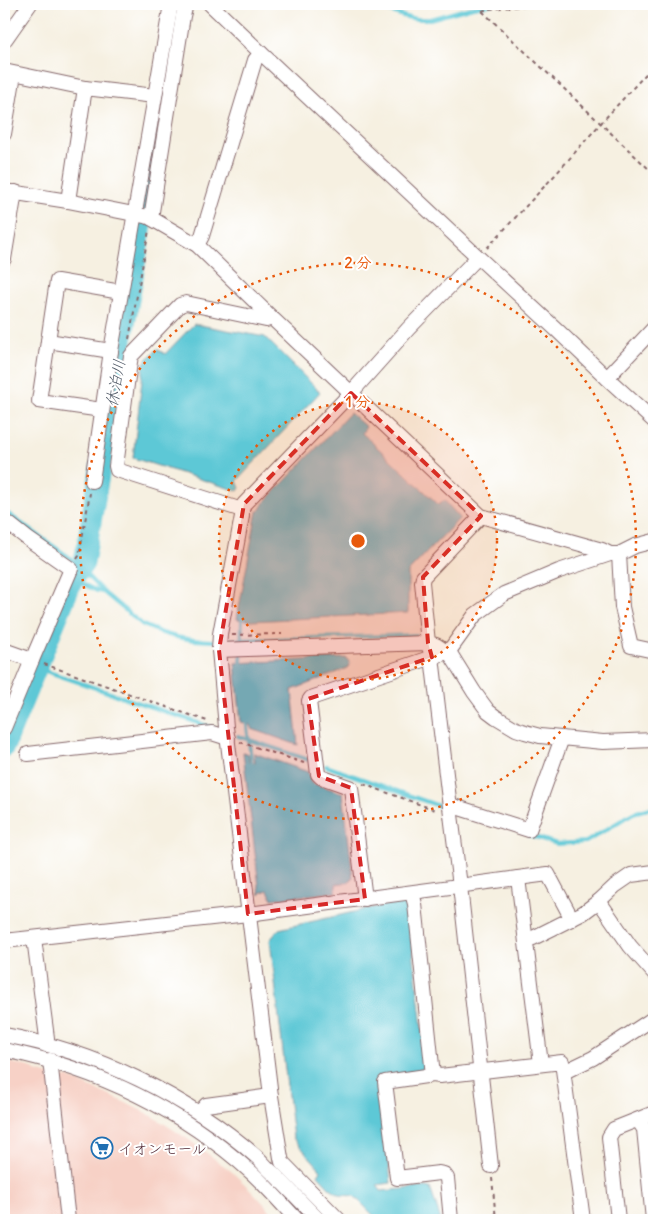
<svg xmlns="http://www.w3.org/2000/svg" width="658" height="1224" viewBox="0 0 658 1224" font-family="Delius,'Klee One',sans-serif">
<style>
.built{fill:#f7d1c6}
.water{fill:#5dc8d6;stroke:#547480}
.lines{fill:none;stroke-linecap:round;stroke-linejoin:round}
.stream{stroke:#5dc8d6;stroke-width:4}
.river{stroke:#5dc8d6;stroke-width:21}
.minor-casing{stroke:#86686b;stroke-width:16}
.path{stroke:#86686b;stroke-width:2;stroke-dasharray:4 4;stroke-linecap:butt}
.minor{stroke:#fff;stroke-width:14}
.marked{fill:#d62828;fill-opacity:0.2;stroke:#d62828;stroke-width:4;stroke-dasharray:10 6;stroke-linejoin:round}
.ring{fill:none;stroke:#e8590c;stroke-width:2.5;stroke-dasharray:2.5 5}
.labels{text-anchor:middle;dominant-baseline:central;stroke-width:4;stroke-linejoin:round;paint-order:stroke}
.poi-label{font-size:15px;fill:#4a1f2b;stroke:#fff;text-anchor:start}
.water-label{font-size:16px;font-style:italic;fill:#515a67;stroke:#fff}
.centre{fill:#e8590c;stroke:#fff;stroke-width:2.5}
.ring-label{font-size:15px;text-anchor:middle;font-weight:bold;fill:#e8590c;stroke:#fff;stroke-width:4;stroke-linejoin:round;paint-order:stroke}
</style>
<rect width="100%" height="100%" fill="#fff"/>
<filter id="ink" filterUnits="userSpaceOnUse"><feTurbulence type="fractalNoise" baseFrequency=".02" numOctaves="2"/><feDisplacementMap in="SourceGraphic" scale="10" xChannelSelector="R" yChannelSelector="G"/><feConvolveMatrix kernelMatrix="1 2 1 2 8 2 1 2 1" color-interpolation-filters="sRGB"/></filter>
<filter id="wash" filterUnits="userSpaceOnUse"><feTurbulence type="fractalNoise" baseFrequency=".0096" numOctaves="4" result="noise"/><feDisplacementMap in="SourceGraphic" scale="20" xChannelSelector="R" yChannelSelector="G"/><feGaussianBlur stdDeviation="1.12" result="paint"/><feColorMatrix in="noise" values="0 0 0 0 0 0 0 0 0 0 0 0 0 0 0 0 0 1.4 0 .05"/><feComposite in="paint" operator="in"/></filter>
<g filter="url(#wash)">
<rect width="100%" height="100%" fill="#f6f0e1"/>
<path class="built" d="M4,1061L30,1067L36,1071L60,1078L67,1077L124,1102L154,1117L189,1140L231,1171L252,1191L279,1220H4Z"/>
<g class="water">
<path d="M194,324L265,337L320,392L237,481L240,488L238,491L133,458L144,363L157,349L165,354Z"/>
<path d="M350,413L366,427L362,433L439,505L444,500L460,518L408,572V613L251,621L237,619L257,511H259L263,504Z"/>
<path d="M346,658L350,663L348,668L292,690L298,745L252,729L249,724L241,722L235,663Z"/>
<path d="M243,752L248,754L249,762L255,763L254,753L308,772L311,783L343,793L353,878L349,882L336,884V892L272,899L268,890L262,892L260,895Z"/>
<path d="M402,901L408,906L426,1063L422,1070L380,1077L391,1183L377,1185L381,1191L426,1187L430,1188L441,1220H378L354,1196L341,1195L330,1188L318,1175L321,1170L293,1138L270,940L279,929Z"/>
</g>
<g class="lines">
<g class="stream">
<path d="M368,4L406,17L417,19H430L473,7L491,4"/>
<path d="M4,18L5,22L4,31"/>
<path d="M4,511L70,558L103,592L143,625L162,633L176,637L194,640L213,641"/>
<path d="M73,579L97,591L103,592"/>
<path d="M229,640L416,635"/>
<path d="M241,667L242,616"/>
<path d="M37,668L213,728"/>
<path d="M246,719L252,766"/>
<path d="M238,736L309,760"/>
<path d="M326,766L439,806"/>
<path d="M529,835L557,844L586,842L633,813L654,807"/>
</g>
<path class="river" d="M4,747L73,579L84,563L160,119L173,29"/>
</g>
</g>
<g filter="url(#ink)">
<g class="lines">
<g class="minor-casing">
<g id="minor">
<path d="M210,4L261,53L478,257L557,330L607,378L654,421"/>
<path d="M4,41L30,4"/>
<path d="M4,71L85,88L155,96"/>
<path d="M4,134L14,74"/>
<path d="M4,191L68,201L149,217L197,245L272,318L481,516L602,550L610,554"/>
<path d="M68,201L85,88"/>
<path d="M151,218L183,16L186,4"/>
<path d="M197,245L202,236L255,60L261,53"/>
<path d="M4,259L15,192"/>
<path d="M48,341L111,351"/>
<path d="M607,378L654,328"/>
<path d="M102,410L39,401L57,281L121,292"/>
<path d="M92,481L111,351L171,4"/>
<path d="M242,510L117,470L116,466L130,362L131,356L135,352L180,305L186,303L266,320L272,318"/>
<path d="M481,516L423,577L422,582L428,643L432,657L448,791L460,886L491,1166"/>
<path d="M4,520L28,539L71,569L32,660"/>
<path d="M619,554L622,607L631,646L654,651"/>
<path d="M4,650L32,660L4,728"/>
<path d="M219,650L428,643L436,645L451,655L474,692L488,711L496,717L516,729L525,732L540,736L603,742L654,740"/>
<path d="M28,754L212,733L228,738"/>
<path d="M450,805L529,830L562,738"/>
<path d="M518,878L541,1064"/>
<path d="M412,893L415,904L433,1075"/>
<path d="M365,899L351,788L349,787L321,777L318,774L309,701L311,698L447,652L452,647L475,615L504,594L559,571L610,554H619L635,546L654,541"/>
<path d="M599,901L630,946L654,973"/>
<path d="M34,938L47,1038L46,1045"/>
<path d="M526,939L533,938L583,913L599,901L615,886L631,875L654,872"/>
<path d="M4,941L248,914L548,874L572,919"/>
<path d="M4,1035C95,1051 188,1096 258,1158C263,1163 268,1169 274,1174C289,1189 304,1205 319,1220"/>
<path d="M4,1050C98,1069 180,1108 252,1173C268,1188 282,1204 297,1220"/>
<path d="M50,1060L68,1220"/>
<path d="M564,1072L593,1058L654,1018"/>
<path d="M199,1113L206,1105L271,1096"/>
<path d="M638,1120L644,1129L653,1220"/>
<path d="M339,1220L282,1162L281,1158L271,1096L226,727L219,650L220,634L242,516V510L244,504L351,393L408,329L478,257"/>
<path d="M451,1220L447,1178L444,1174L439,1173L397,1178L385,1082L433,1075L440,1076L562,1062L583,1220"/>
<path d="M618,1220L609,1137L614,1129L654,1113"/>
</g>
</g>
<g class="path">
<path d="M479,4L482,11L654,174"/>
<path d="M482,11L488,9L549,4"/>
<path d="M487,248L555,175L601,123L654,65"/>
<path d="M129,339L149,230"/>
<path d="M77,559L79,556L90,493"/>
<path d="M232,635L282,634"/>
<path d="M44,664L207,721"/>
<path d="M240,742L304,763"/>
<path d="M363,784L438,811"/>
<path d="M492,1178L496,1220"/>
</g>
<use href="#minor" class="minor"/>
</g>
</g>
<path class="marked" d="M351,393L481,516L423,577L428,643L432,657L308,699L319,776L351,788L365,899L248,914L219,650L244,504Z"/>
<circle cx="358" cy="541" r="139" fill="#e8590c" fill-opacity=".12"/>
<g class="ring">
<circle cx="358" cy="541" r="139"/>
<circle cx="358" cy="541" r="278"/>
</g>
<defs>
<g id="supermarket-ring" transform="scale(1.125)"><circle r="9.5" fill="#fff" stroke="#1f6fb2" stroke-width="1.5"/><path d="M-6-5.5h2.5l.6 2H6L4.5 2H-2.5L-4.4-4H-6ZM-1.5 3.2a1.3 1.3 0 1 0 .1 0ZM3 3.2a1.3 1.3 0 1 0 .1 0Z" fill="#1f6fb2"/></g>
</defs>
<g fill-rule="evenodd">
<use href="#supermarket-ring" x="102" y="1148"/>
</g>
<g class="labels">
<g class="poi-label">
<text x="118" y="1148">イオンモール</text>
</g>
<g class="water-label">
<text transform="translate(115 383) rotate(-80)">休泊川</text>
</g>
</g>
<circle cx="358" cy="541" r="8" class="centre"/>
<g class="ring-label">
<text x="358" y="268">2 分</text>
<text x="358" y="407">1 分</text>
</g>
<rect width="658" height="1224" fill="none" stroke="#fff" stroke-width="20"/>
</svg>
